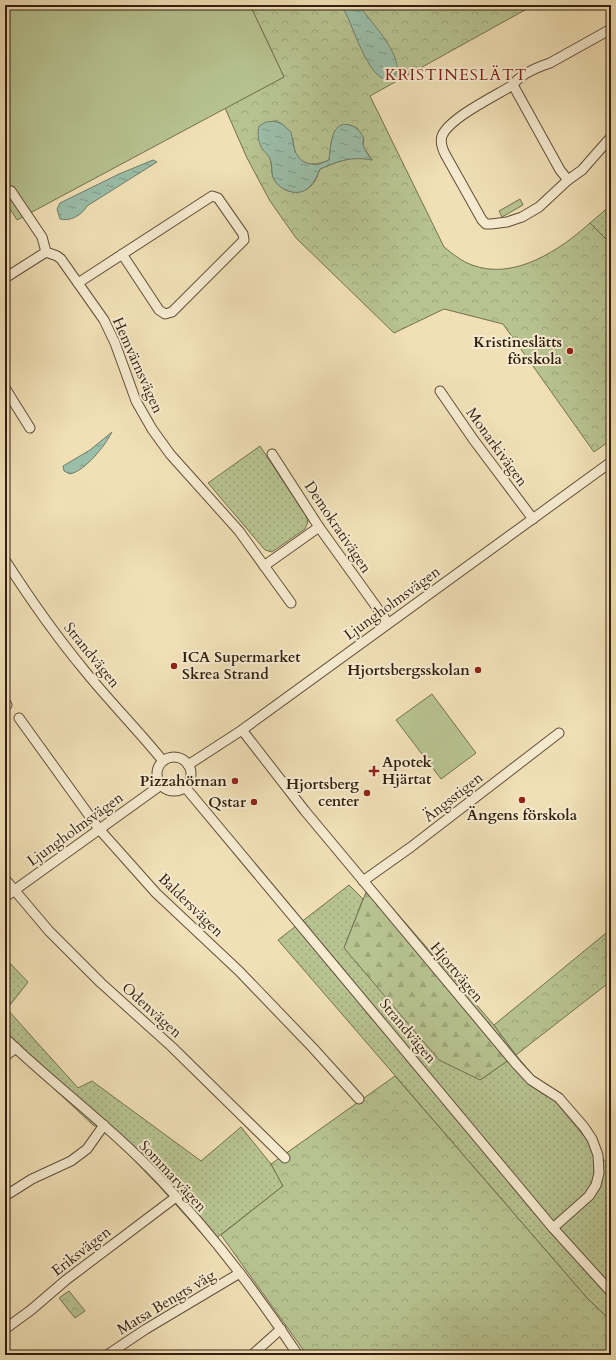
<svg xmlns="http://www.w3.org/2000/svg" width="616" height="1360" viewBox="0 0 616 1360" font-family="Cardo,serif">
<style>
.grass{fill:url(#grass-dots);stroke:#747150}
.forest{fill:url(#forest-firs);stroke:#747150}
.park{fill:url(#park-crowns);stroke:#747150;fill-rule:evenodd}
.pitch{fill:#b7c391;stroke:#747150}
.water{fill:url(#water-ripples);stroke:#717e6c}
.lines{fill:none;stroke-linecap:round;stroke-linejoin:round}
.minor-casing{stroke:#624f3a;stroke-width:11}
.minor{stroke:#f6ebd0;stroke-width:9}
.poi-dot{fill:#8f2418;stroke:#f6ebd0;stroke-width:1.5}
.labels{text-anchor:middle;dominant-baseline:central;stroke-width:4;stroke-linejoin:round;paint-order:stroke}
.poi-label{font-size:15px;font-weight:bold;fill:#321f10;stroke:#f6ebd0;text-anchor:end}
.street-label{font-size:15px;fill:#321f10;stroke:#f6ebd0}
.neighbourhood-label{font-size:16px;letter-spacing:1px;fill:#7a1f14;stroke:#f6ebd0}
</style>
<defs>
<pattern id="grass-dots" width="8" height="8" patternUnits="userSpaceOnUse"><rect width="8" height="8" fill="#b7c391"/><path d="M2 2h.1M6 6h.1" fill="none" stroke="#9ea77c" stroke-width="1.8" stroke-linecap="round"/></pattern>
<pattern id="forest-firs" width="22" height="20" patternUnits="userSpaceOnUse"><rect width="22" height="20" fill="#b7c391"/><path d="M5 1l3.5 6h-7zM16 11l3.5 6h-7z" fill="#9ea77c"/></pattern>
<pattern id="park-crowns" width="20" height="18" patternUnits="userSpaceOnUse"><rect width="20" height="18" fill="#b7c391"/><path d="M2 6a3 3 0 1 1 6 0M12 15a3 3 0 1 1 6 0" fill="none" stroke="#9ea77c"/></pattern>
<pattern id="water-ripples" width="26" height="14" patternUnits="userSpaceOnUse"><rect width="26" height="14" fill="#9bbea9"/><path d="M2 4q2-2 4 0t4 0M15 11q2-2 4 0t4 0" fill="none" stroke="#7f9a88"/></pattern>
</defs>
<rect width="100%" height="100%" fill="#f1e0b6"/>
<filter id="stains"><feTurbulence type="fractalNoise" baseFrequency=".005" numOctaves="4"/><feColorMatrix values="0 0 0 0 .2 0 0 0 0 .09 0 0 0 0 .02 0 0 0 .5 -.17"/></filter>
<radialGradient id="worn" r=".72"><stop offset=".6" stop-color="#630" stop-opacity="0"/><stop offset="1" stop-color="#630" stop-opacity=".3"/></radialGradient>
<g class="grass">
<path d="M611,205V244L590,223Z"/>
<path d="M260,446L306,516L308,522L305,529L272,552L265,550L208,483Z"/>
<path d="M349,885L363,899L344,948L480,1080L516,1055L611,1168V1321L587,1298L278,940Z"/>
<path d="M5,958L28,982L7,1009L78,1088L92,1081L201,1161L241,1127L271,1164L283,1186L210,1243L160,1187L105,1130L93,1125L5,1043Z"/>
</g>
<path class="forest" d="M370,882L494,1025L516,1055L480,1080L439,1060L344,948Z"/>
<g class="park">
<path d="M250,5H534L370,96L444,247C453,254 461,261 472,265C514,281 560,250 590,223L611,244V440L594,452L503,324L444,309L394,333L296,238L270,201L247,158L225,108L284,77ZM343,125H349L357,128L364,139L363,146L372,160C368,159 364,158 359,158C346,158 332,164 320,169C318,173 317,178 315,181C305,197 283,195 274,179C271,174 272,164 270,158L293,139C294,163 308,169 329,160C331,147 330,131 343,125Z"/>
<path d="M520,199L523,205L502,217L499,211Z"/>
<path d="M611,929V981L516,1055L494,1025Z"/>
<path d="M395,1076L587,1298L611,1321V1355H307L221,1235L283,1186L271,1164Z"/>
<path d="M69,1291L85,1311L75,1318L59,1298Z"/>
</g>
<g class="pitch">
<path d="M5,5H250L284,77L17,220L5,201Z"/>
<path d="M432,694L476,753L441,779L396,720Z"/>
</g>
<g class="water">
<path d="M341,5H359C368,20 413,63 391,80C367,83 353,21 341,5Z"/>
<path d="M277,121L282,124L291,132L295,152L301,160L306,163L318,165L329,160C331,147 330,120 350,125C356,127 359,130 362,135C364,138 363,140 363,144C364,150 369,156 372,160C353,156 337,161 320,169C313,185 305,198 286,190C281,188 275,183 273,177C271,172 273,165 270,159C269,155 265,153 263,150C258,143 257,133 259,126L266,122Z"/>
<path d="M153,160L157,162L87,206C82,215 70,222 60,219L57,209L60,203L119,174Z"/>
<path d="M112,432C105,446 85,471 70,474L64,471L63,466L90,450Z"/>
</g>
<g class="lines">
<g class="minor-casing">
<g id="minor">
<path d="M611,29L550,63C538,67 520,74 513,85C495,96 449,118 442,136C440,142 442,148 445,154L482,220L486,224H491L507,222L522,217L539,207L568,180L582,170L611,137"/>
<path d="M513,85L560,170L568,180"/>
<path d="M11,191L42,237L46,252L57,256L61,259L104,320L115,343L136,401L152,429L170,454L239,531L291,603"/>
<path d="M5,278L46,252"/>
<path d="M78,283L212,196L218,198L243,234L244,240L172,312L165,314L159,310L122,254"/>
<path d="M5,388L30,428"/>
<path d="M440,391L473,439L533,519"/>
<path d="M272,454L319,527L388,623"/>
<path d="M5,560C30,599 56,636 85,671C110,702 138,730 163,761"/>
<path d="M264,566L319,527"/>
<path d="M5,702L7,705"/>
<path d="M19,718L99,829L156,893L239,971L313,1048L359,1099"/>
<path d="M242,730L305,811L517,1065L531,1080L559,1098L584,1127L592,1139L598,1155L599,1173L596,1185L589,1196L553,1228"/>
<circle cx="174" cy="774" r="17"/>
<path d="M188,765L242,730L611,462"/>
<path d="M185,787L553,1228L611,1292"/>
<path d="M5,879L49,931L101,983L172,1047L285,1158"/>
<path d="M363,881L411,847L559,733"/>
<path d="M5,897L161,785"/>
<path d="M5,1038C55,1086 112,1128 160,1179C211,1233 257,1293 298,1355"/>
<path d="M5,1056L16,1048"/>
<path d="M5,1196L32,1179L71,1161L87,1149L104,1125"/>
<path d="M5,1329L31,1310L66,1280L176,1197"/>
<path d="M107,1355L146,1329L240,1273"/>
<path d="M252,1355L281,1329"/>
</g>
</g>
<use href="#minor" class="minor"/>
</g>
<g class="poi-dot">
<circle cx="570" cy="351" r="4"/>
<circle cx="174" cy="666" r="4"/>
<circle cx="478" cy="670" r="4"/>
<path d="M372 765h4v4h4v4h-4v4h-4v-4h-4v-4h4z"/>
<circle cx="235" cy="781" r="4"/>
<circle cx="367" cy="793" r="4"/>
<circle cx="522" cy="800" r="4"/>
<circle cx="254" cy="802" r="4"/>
</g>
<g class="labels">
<g class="poi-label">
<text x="562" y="342">Kristineslätts<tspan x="562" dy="17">förskola</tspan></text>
<text x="182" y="657" text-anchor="start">ICA Supermarket<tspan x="182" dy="17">Skrea Strand</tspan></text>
<text x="470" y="670">Hjortsbergsskolan</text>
<text x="382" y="762" text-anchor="start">Apotek<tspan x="382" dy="17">Hjärtat</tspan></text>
<text x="227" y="781">Pizzahörnan</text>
<text x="359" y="784">Hjortsberg<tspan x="359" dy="17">center</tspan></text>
<text x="246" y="802">Qstar</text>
<text x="522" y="815" text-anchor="middle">Ängens förskola</text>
</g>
<g class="street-label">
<text transform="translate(138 365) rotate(66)">Hemvärnsvägen</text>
<text transform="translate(497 447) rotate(54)">Monarkivägen</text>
<text transform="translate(338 527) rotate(56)">Demokrativägen</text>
<text transform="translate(392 603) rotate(-36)">Ljungholmsvägen</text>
<text transform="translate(92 655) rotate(51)">Strandvägen</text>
<text transform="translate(453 797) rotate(-38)">Ängsstigen</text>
<text transform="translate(75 829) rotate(-36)">Ljungholmsvägen</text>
<text transform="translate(191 905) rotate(44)">Baldersvägen</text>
<text transform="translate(457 972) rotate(50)">Hjortvägen</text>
<text transform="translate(152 1010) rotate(42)">Odenvägen</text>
<text transform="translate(408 1031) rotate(50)">Strandvägen</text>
<text transform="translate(173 1176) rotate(47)">Sommarvägen</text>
<text transform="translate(81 1251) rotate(-38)">Eriksvägen</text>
<text transform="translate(166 1302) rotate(-31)">Matsa Bengts väg</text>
</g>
<g class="neighbourhood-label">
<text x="456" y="75">KRISTINESLÄTT</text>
</g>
</g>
<rect width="616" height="1360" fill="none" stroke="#f1e0b6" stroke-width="20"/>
<rect x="6" y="6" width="604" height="1348" fill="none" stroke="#321f10" stroke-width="2"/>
<rect x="10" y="10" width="596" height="1340" fill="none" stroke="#321f10"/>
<rect width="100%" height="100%" filter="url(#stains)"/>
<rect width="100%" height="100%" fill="url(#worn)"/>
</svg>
